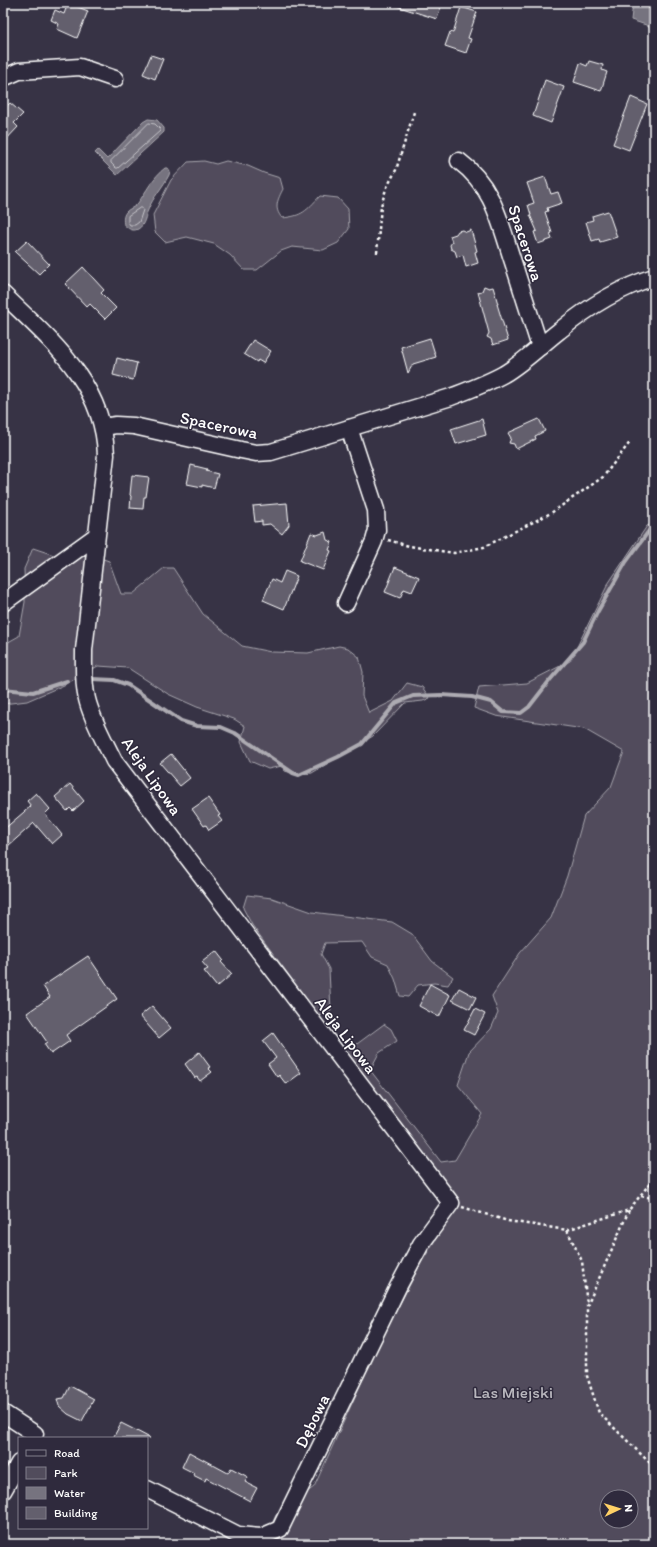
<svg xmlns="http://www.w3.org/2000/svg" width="657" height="1547" viewBox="0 0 657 1547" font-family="Itim,sans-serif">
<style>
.green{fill:#514c5c;stroke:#a8a6ae;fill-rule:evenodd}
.water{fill:#76737f;stroke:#adabb2}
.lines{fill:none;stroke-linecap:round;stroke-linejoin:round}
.shore{stroke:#c8c7cc;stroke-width:1}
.stream{stroke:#adabb2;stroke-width:4}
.building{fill:#635f6d;stroke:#fff}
.minor-casing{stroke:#fff;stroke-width:19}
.path{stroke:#fff;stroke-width:2.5;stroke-dasharray:3 3;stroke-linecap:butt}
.minor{stroke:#2f2a3d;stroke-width:16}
.labels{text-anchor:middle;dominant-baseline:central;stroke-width:3;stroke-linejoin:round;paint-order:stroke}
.street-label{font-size:17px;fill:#fff;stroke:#2f2a3d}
.park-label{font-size:17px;fill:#b9b7be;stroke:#2f2a3d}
</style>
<rect width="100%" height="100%" fill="#373345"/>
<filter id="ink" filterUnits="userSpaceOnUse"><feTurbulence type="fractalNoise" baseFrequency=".025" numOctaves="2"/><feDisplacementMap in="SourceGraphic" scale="8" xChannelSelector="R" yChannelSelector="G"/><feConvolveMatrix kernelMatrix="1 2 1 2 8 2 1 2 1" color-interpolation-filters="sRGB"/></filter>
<g filter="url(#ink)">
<g class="green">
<path d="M204,161L216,164L226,161L248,166L264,173L280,178L283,189C278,199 273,208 282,218C303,216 306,211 320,196L338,198L348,209L349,229L338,243L323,250L292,247L281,251L257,270H244L230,255L214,244L187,237L165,242L155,232L153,215L171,180L188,162Z"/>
<path d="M654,523V1544H263L276,1515L314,1487L378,1346L421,1263L450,1216L334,1061L384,1024L391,1029L397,1041L379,1053L370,1070L441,1162L455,1160L482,1114L458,1085L469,1052L491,1029L498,1013L492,996L520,953L551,918L567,876L584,816L611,787L624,752L584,729L496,716L474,708L479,687L527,683L570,661L608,584L647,526ZM607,1497H631V1521H607Z"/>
<path d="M33,548L54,555L72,548L109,561L121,594H133L164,568H173L203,614L242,646L271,652L308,653L339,646L348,648L359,657L363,672L362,696L369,713L393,701L407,683L422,687L430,698L423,701L405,703L373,736L312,773L299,775L285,771L282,766L268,769L250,761L241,742L245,726L234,719L197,707L168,694L128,668L98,666L64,685L27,701L3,704V645L19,636L25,602L24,569Z"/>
<path d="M247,895L272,898L312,912L392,922L412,934L432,961L453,977L448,985L434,983L418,985L408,997L400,996L395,979L388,964L372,957L362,942L325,943L321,954L329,969L331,1011L319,1016L252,925L243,908Z"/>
</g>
<g class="water">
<path d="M633,3H654V31L646,25L631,20Z"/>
<path d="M148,119L157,120L164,128V132L117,175L95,153L98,150L107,159L143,122Z"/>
<path d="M165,168H168L170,171L169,175C163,187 153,197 148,210C145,216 145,225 138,229C132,232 128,228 124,225C123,220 123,216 126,212C129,208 135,208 138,203C146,192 153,177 165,168Z"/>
</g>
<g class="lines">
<g class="shore">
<path d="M149,123L155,124L160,129V131L118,168H116L111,163V161Z"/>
<path d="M140,208H142L143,210L139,222L135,225H130L128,222V216Z"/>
</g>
<g class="stream">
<path d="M92,679L114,680L128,685L181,721L197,726L221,727L235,733L293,773L299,775L338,757L362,744L396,703L413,696L441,695L472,697L491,702L503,712L521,713L529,707L550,680L583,642L598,611L626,562L654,524"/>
<path d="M3,689L33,692L67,681"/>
</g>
</g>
<g class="building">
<path d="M68,3L88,11L77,38L57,29L59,24L51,20L55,10L64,14Z"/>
<path d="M394,3H442L437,19L393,5Z"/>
<path d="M461,7L477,12L468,38L471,39L466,53L445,46L450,32L453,33Z"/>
<path d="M151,55L163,59L155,79L143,74Z"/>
<path d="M589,61L603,65L602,70L607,72L601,91L574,82L580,63L587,66Z"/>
<path d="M545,80L564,87L551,123L533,116Z"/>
<path d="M631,97L647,104L629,150L613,144Z"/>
<path d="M10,103L23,114L14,123L18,127L3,143V110Z"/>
<path d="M545,177L551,194L558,192L562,203L547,208L548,211L545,212L552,233L550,234L552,239L538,244L534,232L537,231L530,215H531L528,205L534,203L527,183Z"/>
<path d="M608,211L617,237L600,242L599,239L592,241L586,222L593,220L592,216Z"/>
<path d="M462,230L466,232L471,230L477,251L475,252L478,263L466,267L463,255L457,257L455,251L451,249L450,245L452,242L450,236L456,234L458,231Z"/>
<path d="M27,241L49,264L39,274L15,252Z"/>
<path d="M83,267L104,290L101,293L116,308L105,319L90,304L87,307L65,284Z"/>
<path d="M484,286L489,288L493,287L498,304H497L508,340L493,345L491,339L487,337L489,333L478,292L482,291Z"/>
<path d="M430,338L436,357L413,364L408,373L401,347Z"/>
<path d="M253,340L271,351L263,363L258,360L257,362L244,354Z"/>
<path d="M117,358L137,363L133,380L113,375Z"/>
<path d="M482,419L486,435L456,444L451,429Z"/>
<path d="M539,419L545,431L535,436L536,439L516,449L514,444L509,443L511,438L508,433Z"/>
<path d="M191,465L207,469L206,471L218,474L214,488L202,485V487L187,484Z"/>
<path d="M132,475L149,477L146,497H144L143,509L130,508L131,496L130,495Z"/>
<path d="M287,503L289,525L282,534L270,524L262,525V521L255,522L253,506Z"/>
<path d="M325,532L327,540L332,542L329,550L331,551L323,570L300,561L311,533L317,535Z"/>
<path d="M395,567L419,577L412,592L404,589L400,598L385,592Z"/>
<path d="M285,571L297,576L284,609L263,600L272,579L280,583Z"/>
<path d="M171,754L190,778L180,786L160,763Z"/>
<path d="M70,784L84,801L73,811L70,808L67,811L55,797Z"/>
<path d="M36,793L50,809L45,814L62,835L52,844L34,823L8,846L3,841V830L31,806L27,801Z"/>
<path d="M208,798L220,815L218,816L222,821L209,830L206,825L204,826L192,809Z"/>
<path d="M216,951L223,960L221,962L232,974L217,987L204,971L208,969L202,962Z"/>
<path d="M88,956L117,999L66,1035L70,1041L51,1054L44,1044L47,1042L27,1013L50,997L43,986Z"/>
<path d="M430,984L450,995L439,1017L419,1006Z"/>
<path d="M459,988L476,997L470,1009L452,1000Z"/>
<path d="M152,1006L171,1028L159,1038L140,1016Z"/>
<path d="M475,1009L485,1014L474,1035L464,1030Z"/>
<path d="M273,1033L301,1073L286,1084L279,1075L277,1077L268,1064L276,1058L263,1041Z"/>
<path d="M199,1052L210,1067L208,1068L212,1072L200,1081L197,1077L195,1078L185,1064Z"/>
<path d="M70,1386L94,1399L82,1421L68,1414L59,1406L57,1399L64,1398Z"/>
<path d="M121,1423L131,1428L150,1438H113Z"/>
<path d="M189,1452L228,1473L231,1468L248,1477L245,1482L257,1488L250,1501L206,1478L205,1481L193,1475L194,1473L182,1467Z"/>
</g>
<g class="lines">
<g class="minor-casing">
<g id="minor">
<path d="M3,78L19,71L80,67L115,79"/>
<path d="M459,161C494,187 500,223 513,262C522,290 531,319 540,347"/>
<path d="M3,294C50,340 104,383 106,455L84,650C84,667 83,683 87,699C92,720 105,742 114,761L451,1203L421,1244L398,1287L280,1529L261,1537L238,1535L147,1489"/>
<path d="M103,427L116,425L134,426L241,450L256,453L271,452L451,397C469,390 488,383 504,374C524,362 541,345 559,331C587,308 619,288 654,277"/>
<path d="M3,603L96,536"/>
<path d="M346,603L374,541L377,530L376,510L349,428"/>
<path d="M3,1413L35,1434"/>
<path d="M3,1491L19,1463"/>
</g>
</g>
<g class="path">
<path d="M377,253L381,206L386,189L396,170L414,112"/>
<path d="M388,540L409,546L454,553L484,547L551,513L603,477L631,441"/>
<path d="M641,1196L654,1198"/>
<path d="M462,1207L508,1221L567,1230L629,1210L654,1178"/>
<path d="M629,1210L587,1306V1376L599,1413L654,1467"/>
<path d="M567,1230L582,1261L587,1305"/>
</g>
<use href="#minor" class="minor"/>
</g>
</g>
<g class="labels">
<g class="street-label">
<text transform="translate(526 243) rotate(72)">Spacerowa</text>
<text transform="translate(219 425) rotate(12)">Spacerowa</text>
<text transform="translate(152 776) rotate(55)">Aleja Lipowa</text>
<text transform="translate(346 1035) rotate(53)">Aleja Lipowa</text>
<text transform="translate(312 1421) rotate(-64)">Dębowa</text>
</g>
<g class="park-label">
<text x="513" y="1392">Las Miejski</text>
</g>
</g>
<rect width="657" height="1547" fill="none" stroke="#2f2a3d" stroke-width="16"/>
<rect x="8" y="8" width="641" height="1531" fill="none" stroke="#fff" stroke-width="1.5" filter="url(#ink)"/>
<rect x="18" y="1437" width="130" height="92" fill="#2f2a3d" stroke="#827f8b"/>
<rect x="26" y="1450" width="20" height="6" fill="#2f2a3d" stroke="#827f8b"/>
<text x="54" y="1457" font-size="12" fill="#ffffff">Road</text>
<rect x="26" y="1467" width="20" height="12" fill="#514c5c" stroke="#827f8b"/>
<text x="54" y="1477" font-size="12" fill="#ffffff">Park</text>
<rect x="26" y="1487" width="20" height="12" fill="#76737f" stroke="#827f8b"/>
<text x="54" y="1497" font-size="12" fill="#ffffff">Water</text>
<rect x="26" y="1507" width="20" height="12" fill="#635f6d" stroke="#827f8b"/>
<text x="54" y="1517" font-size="12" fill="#ffffff">Building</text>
<g transform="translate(619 1509) rotate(86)"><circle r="19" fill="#2f2a3d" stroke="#827f8b"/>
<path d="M0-3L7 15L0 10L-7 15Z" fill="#ffd166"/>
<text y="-6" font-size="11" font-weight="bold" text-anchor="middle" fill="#ffffff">N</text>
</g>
</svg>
